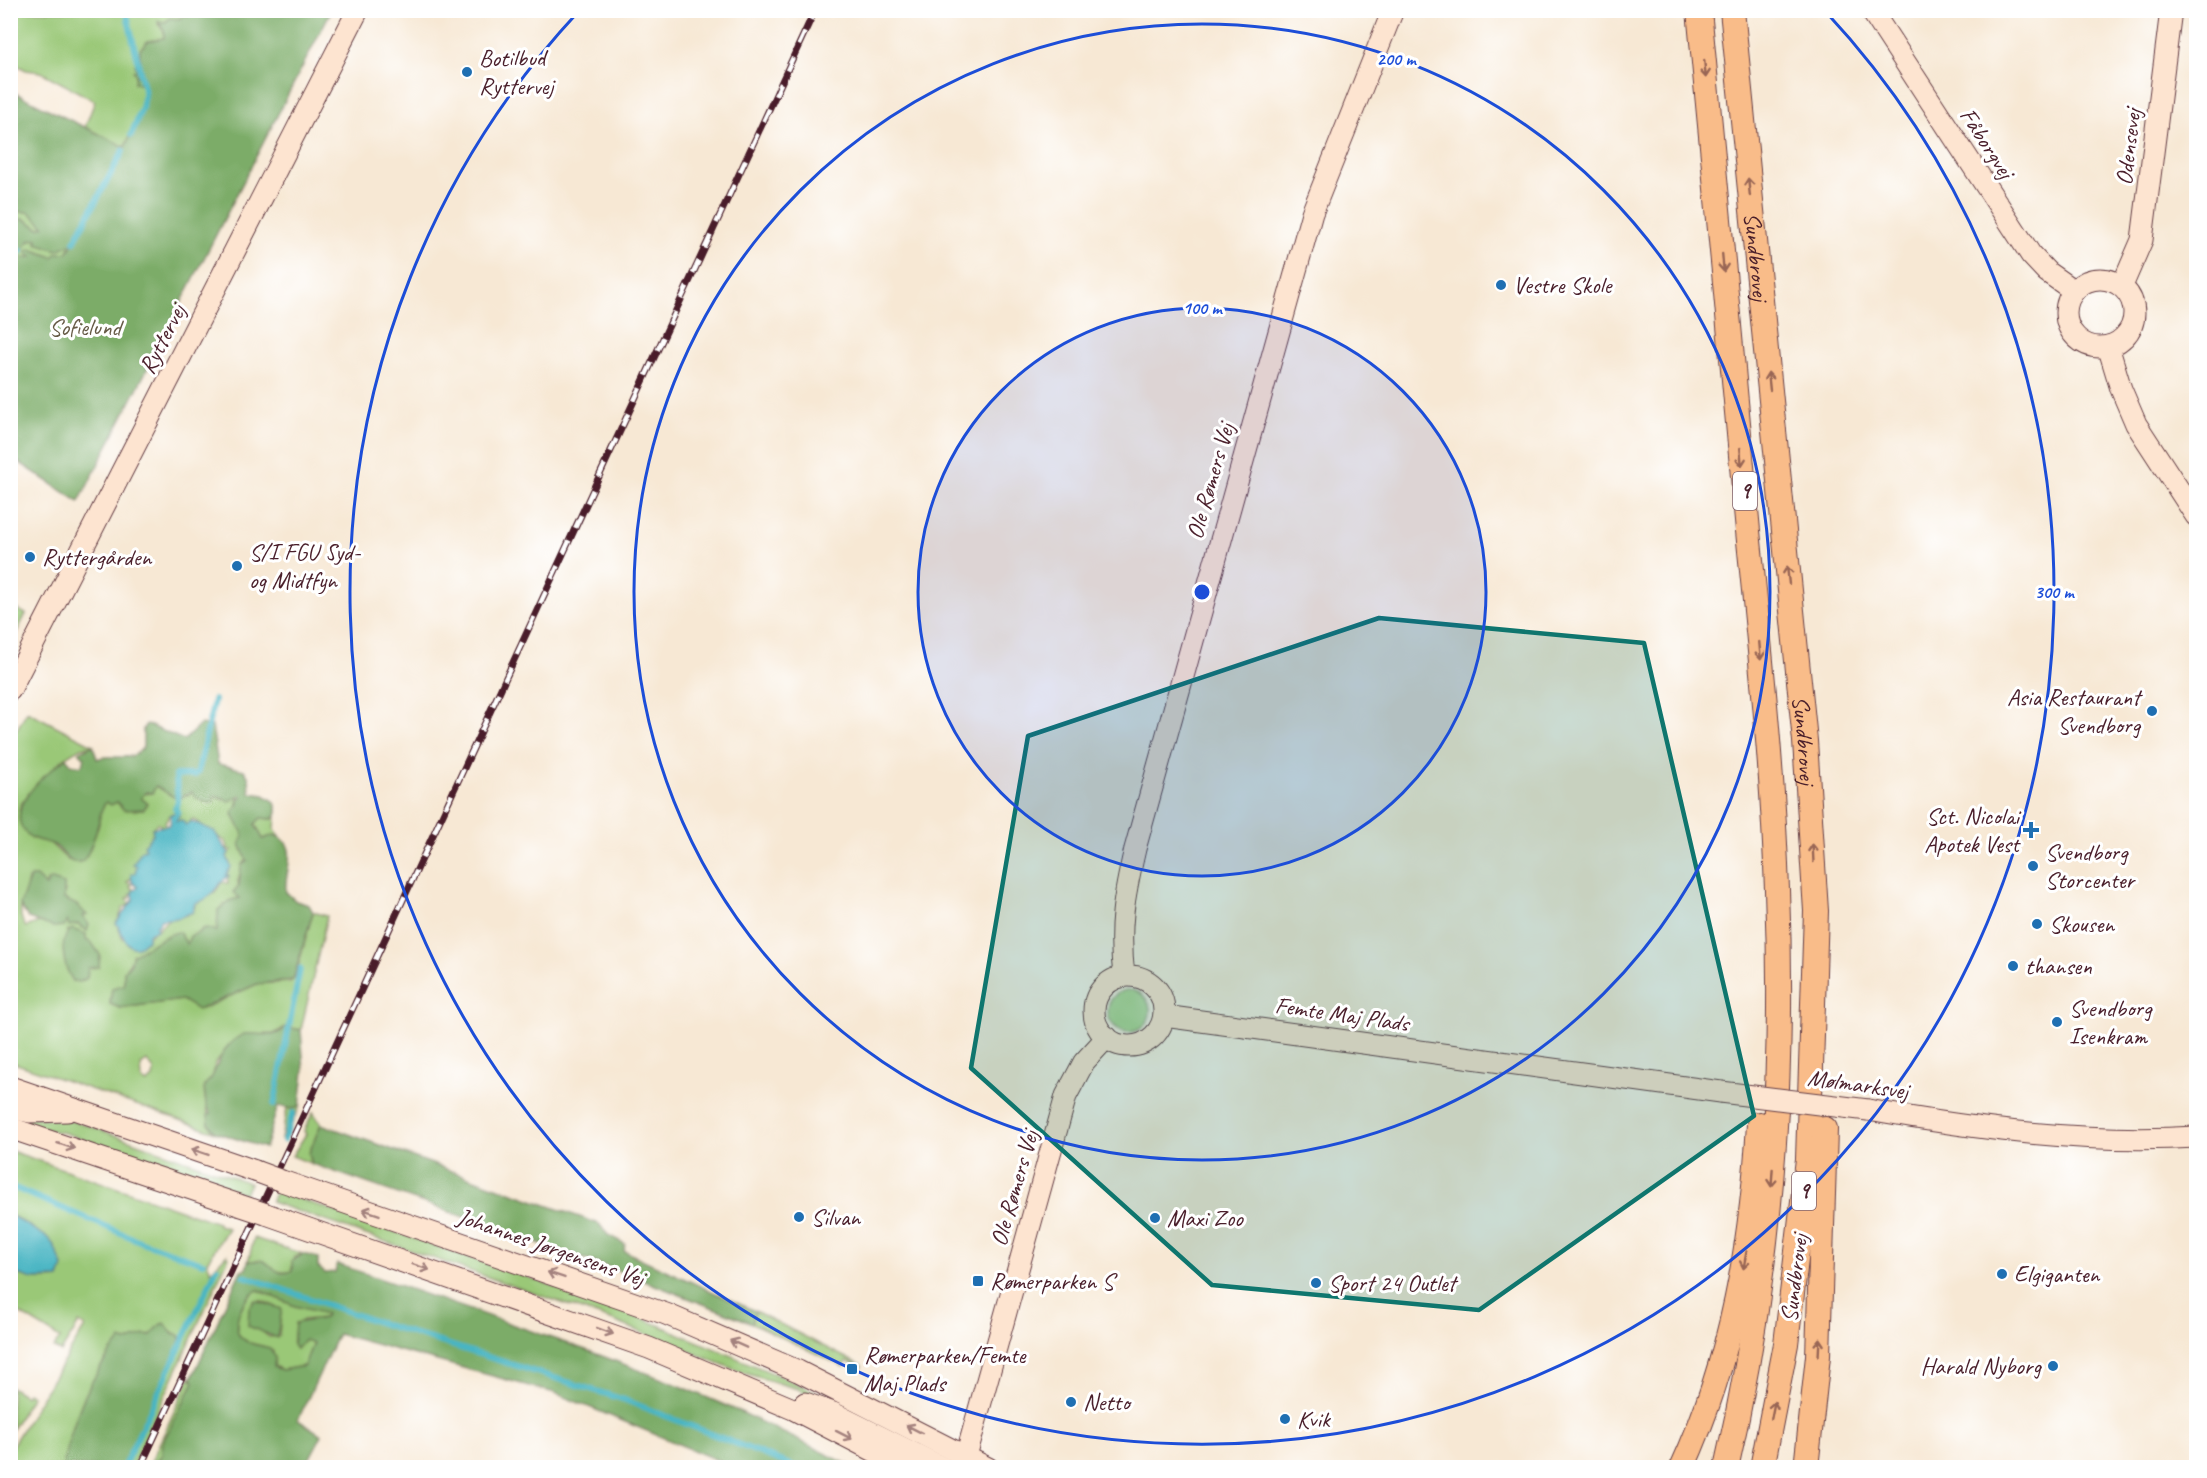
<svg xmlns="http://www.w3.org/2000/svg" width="2207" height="1478" viewBox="0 0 2207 1478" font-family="Caveat,sans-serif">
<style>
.green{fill:#9ac877;stroke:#727451;stroke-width:1.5;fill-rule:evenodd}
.forest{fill:#7bac68;stroke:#62664a;stroke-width:1.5;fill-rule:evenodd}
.water{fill:#48b5c3;stroke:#496a77;stroke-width:1.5}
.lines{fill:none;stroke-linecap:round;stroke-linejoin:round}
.stream{stroke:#48b5c3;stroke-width:6}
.secondary-casing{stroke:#643d44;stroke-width:23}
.primary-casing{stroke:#643d44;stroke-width:26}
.secondary{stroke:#fde4d0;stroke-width:21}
.primary{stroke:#f9bc89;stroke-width:24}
.rail-casing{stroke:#4a1f2b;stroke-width:7}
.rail{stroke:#fff;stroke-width:4.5;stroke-dasharray:14;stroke-linecap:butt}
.secondary-bridge-casing{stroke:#643d44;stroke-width:23;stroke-linecap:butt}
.secondary-bridge{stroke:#fde4d0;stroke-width:21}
.oneway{stroke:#965}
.oneway2{stroke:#a4827e}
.marked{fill:#0f766e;fill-opacity:0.2;stroke:#0f766e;stroke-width:4.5;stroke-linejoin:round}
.ring{fill:none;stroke:#1d4ed8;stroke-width:3}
.poi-dot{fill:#1f6fb2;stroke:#fff;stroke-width:2}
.labels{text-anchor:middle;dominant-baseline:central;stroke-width:6;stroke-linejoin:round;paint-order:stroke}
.shield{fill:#fff;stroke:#80626b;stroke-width:1.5}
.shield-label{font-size:22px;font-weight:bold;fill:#4a1f2b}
.poi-label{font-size:24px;fill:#4a1f2b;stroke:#fff;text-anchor:start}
.street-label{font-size:24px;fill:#4a1f2b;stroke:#fff}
.park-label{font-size:24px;fill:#665a46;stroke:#fff}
.centre{fill:#1d4ed8;stroke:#fff;stroke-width:3}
.ring-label{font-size:18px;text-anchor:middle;font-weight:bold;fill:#1d4ed8;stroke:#fff;stroke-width:6;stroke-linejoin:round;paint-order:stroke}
</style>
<rect width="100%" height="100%" fill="#fff"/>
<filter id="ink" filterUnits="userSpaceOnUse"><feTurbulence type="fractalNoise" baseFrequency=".0167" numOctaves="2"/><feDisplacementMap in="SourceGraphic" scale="12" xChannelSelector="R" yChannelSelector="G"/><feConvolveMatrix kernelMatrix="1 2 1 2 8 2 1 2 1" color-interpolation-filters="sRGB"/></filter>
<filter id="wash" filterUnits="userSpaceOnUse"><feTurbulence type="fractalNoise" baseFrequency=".008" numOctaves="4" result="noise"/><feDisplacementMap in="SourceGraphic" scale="24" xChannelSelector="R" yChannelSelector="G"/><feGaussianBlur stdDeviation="1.35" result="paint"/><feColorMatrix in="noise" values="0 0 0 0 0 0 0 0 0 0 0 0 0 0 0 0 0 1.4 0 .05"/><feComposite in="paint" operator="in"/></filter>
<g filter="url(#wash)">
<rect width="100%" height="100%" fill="#f7e8d4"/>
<g class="green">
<path d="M14,11H190L187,16L158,24L164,31V38L147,42L141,48L142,58L136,80L138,84L144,85L142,108L125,147L85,127L95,101L41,72L26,70L11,62L12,29L16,31L17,13Z"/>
<path d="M11,211L29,212L44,226L39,228L24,219L13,236L19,240L15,251L11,255Z"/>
<path d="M38,238C47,252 62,249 74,242L67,253L53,257L30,249L33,257L16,258L30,240Z"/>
<path d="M11,606L26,614L11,643V613H14L11,611Z"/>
<path d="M27,711L93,745C65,748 37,785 21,804L19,810L31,838L50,843L68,860L78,863L85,859L99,824L100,810L106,802H117L121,807L136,810L147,803L141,798L143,794L152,793L156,786C170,792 173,804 192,792L202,801L209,803L214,795L224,800L234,797L238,799V806L233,815L244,831L247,861L243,863L238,881L240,898L221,908L217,931L200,932L187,944L181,936L167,935C164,939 141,952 136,953L124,971V985L112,988L110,1004L120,1008L182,1000L202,1009L257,984L290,982L295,978L313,912L327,916L301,1030L285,1027L274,1034L240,1036L215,1063L213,1077L204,1086C204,1100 209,1111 209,1124L215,1132L11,1062L10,742ZM171,814H175L176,821L186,825L193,819L226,842L228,847L226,849L232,850L226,856L228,883L222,882L215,892L196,902L193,912L178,918L168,919C160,930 150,931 142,944L138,945L122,938L117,923L123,908L130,904L127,898H131L130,895L135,890L130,887L132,884L127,882L134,876L137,866L134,864L146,849V844L153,834L152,828L158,823L162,827L166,825L165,822ZM28,879L39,880L42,885L46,886L47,881L65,891L64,900L85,920L83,927L67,921L64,926L39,922L26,927C14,912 26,895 28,879ZM68,930L86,940L99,967L87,968L73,981L64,957ZM147,1061L154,1070L153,1078L147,1083L142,1080L141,1065Z"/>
<path d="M276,817L275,829L279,836L273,835L263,840L255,822L261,818L272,819Z"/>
<circle cx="1129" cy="1011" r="21"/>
<path d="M300,1106L284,1141L281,1139L287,1108L293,1109Z"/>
<path d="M313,1112L321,1124L309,1153L312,1164L292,1156L306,1134L304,1131Z"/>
<path d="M11,1115L78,1122L250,1183L245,1194L65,1133L24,1126Z"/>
<path d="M11,1151L218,1223V1225L228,1228L207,1262L211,1271L227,1254L229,1257L132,1467H122L178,1354L180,1337L167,1328C156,1333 131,1344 121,1340C88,1379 73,1417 63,1467H11L10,1449L85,1327L79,1323L61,1352L54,1348L60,1338L11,1308V1272C27,1278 42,1281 59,1278L63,1266C49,1236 38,1231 11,1215Z"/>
<path d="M276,1191L623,1310L803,1386L923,1446L798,1389L741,1372L611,1320L271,1202Z"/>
<path d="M254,1238L303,1254L295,1257L292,1271C279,1276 268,1266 257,1260L248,1262Z"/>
<path d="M258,1290L295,1306L326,1313L324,1318L303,1320L295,1328L296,1334L292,1342L297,1349L305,1340L313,1343L304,1366L282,1370L274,1366L273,1351C263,1343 248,1347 239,1335C231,1324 245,1292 258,1290ZM260,1300L281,1309L279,1336L269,1337L263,1332Z"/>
<path d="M755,1311L862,1366L861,1368L847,1361L844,1367L752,1323Z"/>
<path d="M190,1377L194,1382L163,1443L162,1455L148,1468Z"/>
<path d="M11,1387L25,1396L27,1393L32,1396L11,1431Z"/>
</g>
<g class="forest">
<path d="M190,11H331L79,502L11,457L10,255L15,251L13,247L19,240L13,236V227L19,219H24L39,228L44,226L29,212L11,211V204L18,201L11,198V91L125,147L142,108L144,85L134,83L136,75L133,71L137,70L135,65L140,66V49L148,41L164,38V31L158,21L166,22L169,18L180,19L184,15L188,16ZM37,239L36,243L58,250L73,243L67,253H57L53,257L30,249L26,252L32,257L17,258L30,240Z"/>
<path d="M146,724L184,740L201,724L212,726L218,764L244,770L249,778L250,793L264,795L274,801C278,808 279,815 272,819L261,818L255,824L263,839L274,835C302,843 283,873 286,892L296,901L309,905L313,912L293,980L257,984L198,1010L182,1000L120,1008L110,1004L112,988L124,985V971L131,963L132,955C143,950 169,932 179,932L187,944L190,936L200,932L202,929L207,928L217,931L218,910L231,900L240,898L233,892L239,886L241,866L247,861L240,844C249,832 234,825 233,811L238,806V799L242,798L241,795L230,801L214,796V802C206,803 195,800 192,792C173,804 170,793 156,786L152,793L146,792L141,798L147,803L144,809L124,810L117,802L111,805L106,802C99,811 101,815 98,825C95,836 90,852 83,861C69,866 67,856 57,847C49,840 36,843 28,835C0,810 47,772 66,758L71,764L81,766L85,758L79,752L93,745L97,759C112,752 131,765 143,747V729Z"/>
<path d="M30,877H36L46,886L49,879L64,884V899L77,905L87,915L83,916L89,925L87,931L78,924L69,926L67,921L64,926L53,927L28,918L20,905Z"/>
<path d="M72,929L86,934V940L92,943L100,955L99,967L88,968L87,978L80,982L73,981C64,968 57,939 72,929Z"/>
<path d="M285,1027L301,1030L304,1071L300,1106L293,1109L278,1106L265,1148L215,1132L209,1124L208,1114H211L206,1105L204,1086C207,1082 211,1080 213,1075C221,1056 224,1044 244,1034C257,1032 277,1040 285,1027Z"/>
<path d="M321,1124L599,1224L608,1235L625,1244L624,1251L755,1311L752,1323L619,1271L312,1164L309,1153Z"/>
<path d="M303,1254L318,1258V1267L325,1273L335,1272L337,1264L343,1266L589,1351L678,1385L743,1413L853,1467H734L555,1393L338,1334L298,1420L322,1435L305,1467H151L162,1455L163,1442L194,1382L192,1378L241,1270L246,1269L248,1262C252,1261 260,1259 264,1261C273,1266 278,1277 292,1271V1261ZM259,1290L295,1306L326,1314L324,1318L295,1323L293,1345L296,1349L305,1340L313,1343L304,1366L282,1370L274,1367L275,1357L270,1348C259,1345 247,1345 239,1335C231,1324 245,1292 259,1290Z"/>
<path d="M255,1300L282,1309L277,1338L248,1326L249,1308Z"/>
<path d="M165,1323L172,1333L177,1334L180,1337L178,1354L122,1467H63C73,1417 88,1379 121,1339L126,1342L145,1335L150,1336L161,1324Z"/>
</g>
<g class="water">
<path d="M176,812L180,814L176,821L182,820L186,825L191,821L214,831L229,853L227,856L231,867L226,875L229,876C217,882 213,900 195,903L193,912L178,918L160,920L159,925H156L157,930L148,934V940C145,941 143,944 140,946C127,954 121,929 116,923L134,899L132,892L138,887L132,882L131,874L135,873L137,866L133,864L142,850L146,849L144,845L153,834L152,828L170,825L171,814Z"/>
<path d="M10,1215L47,1237L53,1244L63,1266L59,1278L33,1279L11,1272Z"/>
</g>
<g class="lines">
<g class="stream">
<path d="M126,10L145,93L142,108L131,135"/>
<path d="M74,242L123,151"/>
<path d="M15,251H21"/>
<path d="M178,812L175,808L178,802L176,775H195L198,771L214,700"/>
<path d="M274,1105L300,969"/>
<path d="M284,1140L293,1113"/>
<path d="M10,1186L142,1242L203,1263"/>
<path d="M244,1276L386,1325L625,1400L798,1468"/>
<path d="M123,1468L217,1268"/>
</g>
</g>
</g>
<g filter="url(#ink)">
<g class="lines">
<g class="secondary-casing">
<g id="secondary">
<path d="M1871,10L2031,255L2047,272L2074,291"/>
<circle cx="2100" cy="313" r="34"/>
<path d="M2122,286L2142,240L2171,10"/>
<path d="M2108,346L2121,389L2136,424L2196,516"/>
<path d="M10,690L358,10"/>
<path d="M1124,976C1118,927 1124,896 1135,849L1312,213L1393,10"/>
<circle cx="1129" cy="1011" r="35"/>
<path d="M1164,1016L1721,1092"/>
<path d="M10,1087L255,1171"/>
<path d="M10,1108L30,1112L67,1111"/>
<path d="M1868,1110C1975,1129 2088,1144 2196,1137"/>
<path d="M10,1128L239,1205"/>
<path d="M282,1181L666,1314L798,1371L988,1468"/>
<path d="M266,1214L649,1348L793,1409L907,1468"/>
<path d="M805,1403L833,1413L943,1468"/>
<path d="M963,1467L1066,1096L1084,1062L1107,1037"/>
</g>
</g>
<g class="primary-casing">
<g id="primary">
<path d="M1699,10C1716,184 1732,357 1748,531C1760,650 1773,770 1777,890C1785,1083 1770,1279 1726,1468"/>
<path id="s1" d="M1732,10L1805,741L1816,911L1808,1159L1786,1344L1762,1468"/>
<path d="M1682,1468C1732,1359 1752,1242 1759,1124"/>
<path d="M1806,1468L1818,1356L1825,1129"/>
</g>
</g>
<use href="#secondary" class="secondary"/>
<use href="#primary" class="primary"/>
<g class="rail-casing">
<path id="rail" d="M140,1468L815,10"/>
</g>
<use href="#rail" class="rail"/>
<g class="secondary-bridge-casing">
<g id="secondary-bridge">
<path d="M1721,1092L1868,1110"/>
<path d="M255,1171L282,1181"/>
<path d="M239,1205L266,1214"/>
</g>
</g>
<use href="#secondary-bridge" class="secondary-bridge"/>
</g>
<defs><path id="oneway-shaft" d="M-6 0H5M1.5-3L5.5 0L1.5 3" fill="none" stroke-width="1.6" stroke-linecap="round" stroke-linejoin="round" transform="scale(1.5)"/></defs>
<g class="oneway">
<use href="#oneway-shaft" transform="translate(1705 69) rotate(85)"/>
<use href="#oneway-shaft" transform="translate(1749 187) rotate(-96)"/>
<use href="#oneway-shaft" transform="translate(1723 263) rotate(85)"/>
<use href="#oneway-shaft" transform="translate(1769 381) rotate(-96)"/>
<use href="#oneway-shaft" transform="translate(1741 457) rotate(85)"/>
<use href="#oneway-shaft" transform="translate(1788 575) rotate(-96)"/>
<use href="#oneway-shaft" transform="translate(1760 651) rotate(85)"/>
<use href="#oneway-shaft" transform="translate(1813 853) rotate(-93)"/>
<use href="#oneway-shaft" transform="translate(1772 1178) rotate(94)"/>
<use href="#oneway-shaft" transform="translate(1745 1260) rotate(100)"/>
<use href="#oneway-shaft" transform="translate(1819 1347) rotate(-87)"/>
<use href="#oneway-shaft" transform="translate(1773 1410) rotate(-79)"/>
</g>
<g class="oneway2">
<use href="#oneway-shaft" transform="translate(66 1146) rotate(18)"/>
<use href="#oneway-shaft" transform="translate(200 1152) rotate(-161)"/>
<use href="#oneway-shaft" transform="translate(371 1212) rotate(-161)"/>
<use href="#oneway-shaft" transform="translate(421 1267) rotate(19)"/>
<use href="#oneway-shaft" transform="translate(556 1275) rotate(-161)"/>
<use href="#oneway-shaft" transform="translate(605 1331) rotate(20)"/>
<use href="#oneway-shaft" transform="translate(738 1344) rotate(-156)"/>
<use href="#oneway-shaft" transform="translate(914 1429) rotate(-153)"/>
<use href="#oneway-shaft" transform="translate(844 1435) rotate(27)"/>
</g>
</g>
<path class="marked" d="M1379,618L1644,643L1754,1116L1479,1310L1212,1285L971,1068L1028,736Z"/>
<circle cx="1202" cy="592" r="284" fill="#1d4ed8" fill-opacity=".12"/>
<g class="ring">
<circle cx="1202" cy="592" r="284"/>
<circle cx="1202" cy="592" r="568"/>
<path d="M1825 11A852 852 0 1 1 579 11"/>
</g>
<g class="poi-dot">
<circle cx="467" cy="72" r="6"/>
<circle cx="1501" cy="285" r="6"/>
<circle cx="30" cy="557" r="6"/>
<circle cx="237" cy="566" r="6"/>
<circle cx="2152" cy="711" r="6"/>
<path d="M2028 821h6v6h6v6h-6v6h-6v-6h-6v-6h6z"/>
<circle cx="2033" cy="866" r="6"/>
<circle cx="2037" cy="924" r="6"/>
<circle cx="2013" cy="966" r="6"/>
<circle cx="2057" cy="1022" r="6"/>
<circle cx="799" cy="1217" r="6"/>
<circle cx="1155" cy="1218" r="6"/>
<circle cx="2002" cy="1274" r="6"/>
<rect x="972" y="1275" width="12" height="12" rx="3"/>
<circle cx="1316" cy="1283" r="6"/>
<circle cx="2053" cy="1366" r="6"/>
<rect x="846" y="1363" width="12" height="12" rx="3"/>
<circle cx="1071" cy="1402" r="6"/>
<circle cx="1285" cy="1419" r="6"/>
</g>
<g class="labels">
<g class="shield">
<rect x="1733" y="472" width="24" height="38" rx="4.5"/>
<rect x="1792" y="1172" width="24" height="38" rx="4.5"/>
</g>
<g class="shield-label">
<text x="1745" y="491">9</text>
<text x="1804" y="1191">9</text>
</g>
<g class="poi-label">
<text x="479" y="58">Botilbud<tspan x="479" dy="28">Ryttervej</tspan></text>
<text x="1513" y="285">Vestre Skole</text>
<text x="249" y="552">S/I FGU Syd-<tspan x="249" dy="28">og Midtfyn</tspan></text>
<text x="42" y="557">Ryttergården</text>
<text x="2140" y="697" text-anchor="end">Asia Restaurant<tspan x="2140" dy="28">Svendborg</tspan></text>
<text x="2019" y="816" text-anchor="end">Sct. Nicolai<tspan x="2019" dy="28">Apotek Vest</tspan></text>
<text x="2045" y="852">Svendborg<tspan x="2045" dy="28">Storcenter</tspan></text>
<text x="2049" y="924">Skousen</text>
<text x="2025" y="966">thansen</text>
<text x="2069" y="1008">Svendborg<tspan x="2069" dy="28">Isenkram</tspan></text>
<text x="811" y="1217">Silvan</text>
<text x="1167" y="1218">Maxi Zoo</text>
<text x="2014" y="1274">Elgiganten</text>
<text x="990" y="1281">Rømerparken S</text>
<text x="1328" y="1283">Sport 24 Outlet</text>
<text x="864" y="1355">Rømerparken/Femte<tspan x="864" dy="28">Maj Plads</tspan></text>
<text x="2041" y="1366" text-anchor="end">Harald Nyborg</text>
<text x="1083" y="1402">Netto</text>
<text x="1297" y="1419">Kvik</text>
</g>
<g class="street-label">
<text transform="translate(1987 143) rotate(57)">Fåborgvej</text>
<text transform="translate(2128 147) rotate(-83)">Odensevej</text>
<text stroke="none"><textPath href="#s1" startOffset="248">Sundbrovej</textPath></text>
<text transform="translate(162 339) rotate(-63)">Ryttervej</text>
<text transform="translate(1210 481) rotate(-74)">Ole Rømers Vej</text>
<text stroke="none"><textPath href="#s1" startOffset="734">Sundbrovej</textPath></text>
<text transform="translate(1342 1014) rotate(8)">Femte Maj Plads</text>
<text transform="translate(1858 1084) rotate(8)">Mølmarksvej</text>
<text transform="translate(1014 1188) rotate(-74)">Ole Rømers Vej</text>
<text transform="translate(551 1247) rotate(19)">Johannes Jørgensens Vej</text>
<text transform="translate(1794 1278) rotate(-83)">Sundbrovej</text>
</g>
<g class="park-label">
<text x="85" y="327">Sofielund</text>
</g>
</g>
<circle cx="1202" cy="592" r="9" class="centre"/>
<g class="ring-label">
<text x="1396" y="65">200 m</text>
<text x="1202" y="314">100 m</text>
<text x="2054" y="598">300 m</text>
</g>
<rect width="2207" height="1478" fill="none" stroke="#fff" stroke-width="36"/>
</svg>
